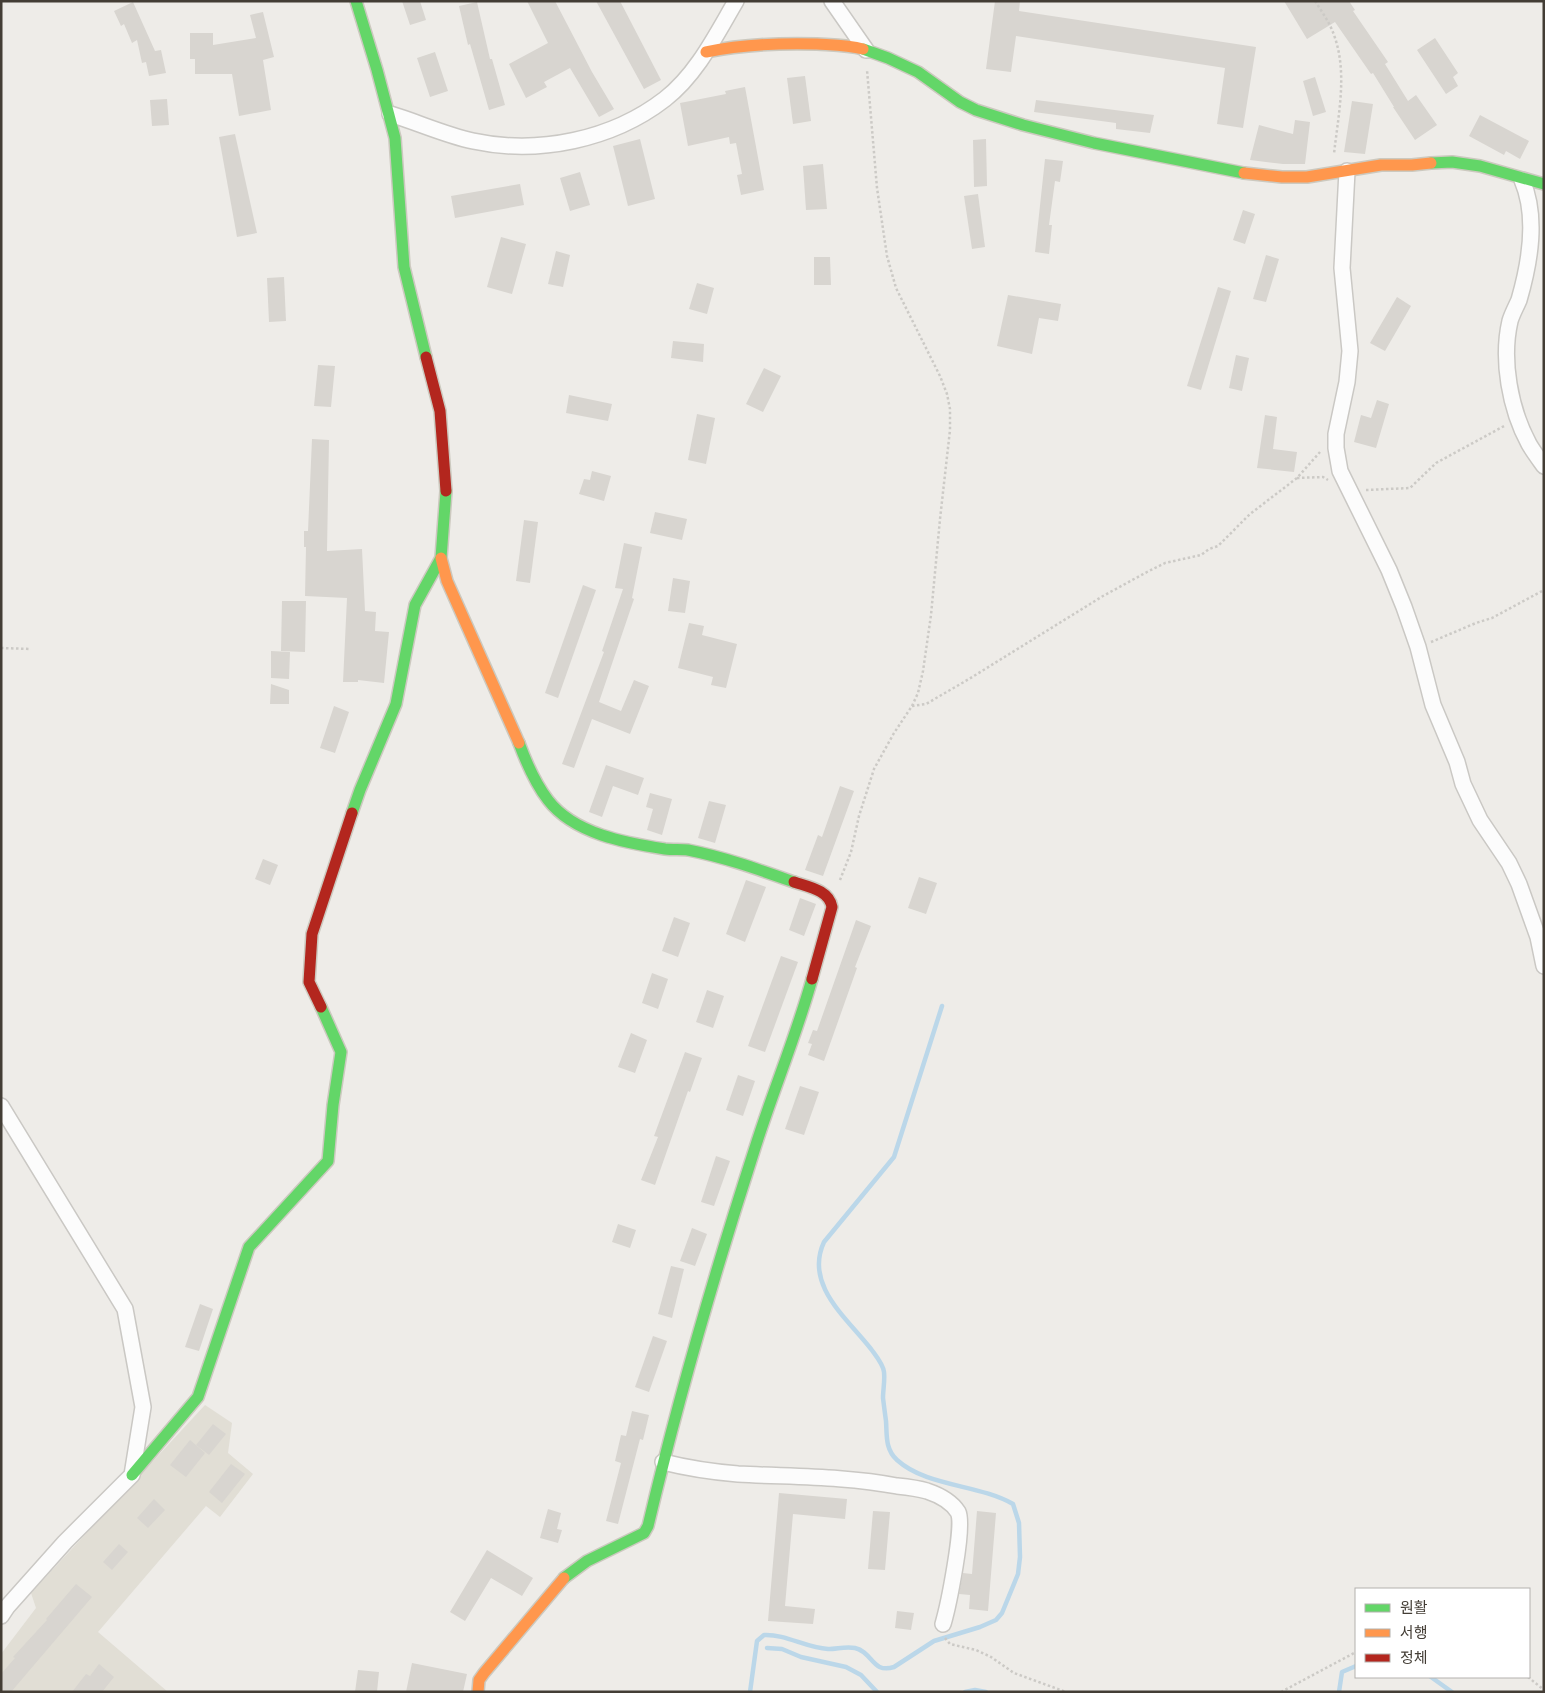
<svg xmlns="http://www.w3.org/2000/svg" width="1545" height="1693" viewBox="0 0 1545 1693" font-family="'Asap Condensed','Noto Sans KR',sans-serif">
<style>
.residential{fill:#e1ded5}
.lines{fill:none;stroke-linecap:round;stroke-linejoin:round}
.stream{stroke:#bbd7e9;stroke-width:4.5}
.building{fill:#d8d5d0}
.street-casing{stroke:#cac8c4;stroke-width:18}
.fast-casing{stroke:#ccc9bf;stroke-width:14}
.slow-casing{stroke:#ccc9bf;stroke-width:14}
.jam-casing{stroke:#ccc9bf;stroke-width:14}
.path{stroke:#cccac6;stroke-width:2.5;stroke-dasharray:2.5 2.5;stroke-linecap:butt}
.street{stroke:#fcfcfc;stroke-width:15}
.fast{stroke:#63d668;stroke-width:11}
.slow{stroke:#ff974d;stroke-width:11}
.jam{stroke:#b3261e;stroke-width:11}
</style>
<rect width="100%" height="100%" fill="#eeece8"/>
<path class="residential" d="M205,1405L232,1423L228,1453L253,1474L220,1517L206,1506L98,1632L168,1692H1V1654L36,1608L31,1593Z"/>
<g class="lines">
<g class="stream">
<path d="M767,1648L782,1649L801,1657L846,1667L861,1675L877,1692"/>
<path d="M1431,1677L1452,1692"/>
<path d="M750,1692L757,1641L764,1635C786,1634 806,1648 828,1649C837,1649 846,1646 855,1648C873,1652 872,1674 894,1667L934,1641L980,1627L996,1620L1002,1613L1018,1574L1020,1557L1019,1523L1013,1504C978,1484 927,1487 897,1460C885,1449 887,1435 886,1421C885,1414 884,1406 883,1398C883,1390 885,1381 884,1372C883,1364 876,1356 871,1349C847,1318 804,1285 824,1242L894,1157L942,1006"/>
<path d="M965,1692L975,1690L986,1692"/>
<path d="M1339,1692L1342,1672L1356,1666"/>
</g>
</g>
<g class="building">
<path d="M402,1H420L426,20L410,25Z"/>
<path d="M527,1H555L592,72L614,109L599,117L570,68L544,82L547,87L526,98L509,64L548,43Z"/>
<path d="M596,1H620L661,80L644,89Z"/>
<path d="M995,1H1020L1019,11L1256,47L1243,128L1217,124L1225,68L1016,36L1011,72L986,69Z"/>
<path d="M1284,1H1349L1355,10L1353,11L1388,62L1385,64L1408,101L1416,95L1437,125L1415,140L1393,107H1394L1373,73L1371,74L1335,22L1307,39Z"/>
<path d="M133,2L155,51L161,50L166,73L149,76L146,62L142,63L137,40L132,43L124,24L121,26L114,11Z"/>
<path d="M477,2L490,59H492L505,105L489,110L470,44L468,45L459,6Z"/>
<path d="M263,12L274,57L263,60L271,110L239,116L232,74H195V59H190V33H213V45L256,38L250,15Z"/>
<path d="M1435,38L1458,73L1453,77L1458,86L1446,94L1417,50Z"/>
<path d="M435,52L448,91L430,97L417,58Z"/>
<path d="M805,76L811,121L793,124L787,78Z"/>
<path d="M1315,77L1326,112L1313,116L1303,81Z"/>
<path d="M745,87L764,190L741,195L737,175L742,174L736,143L730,144L729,137L688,146L680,103L726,94L725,91Z"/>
<path d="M167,99L169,125L152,126L150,100Z"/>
<path d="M1036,100L1154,115L1150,133L1116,129V123L1034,112Z"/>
<path d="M1352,101L1373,104L1365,154L1344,152Z"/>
<path d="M1480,115L1529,141L1520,159L1506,151L1504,155L1469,136Z"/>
<path d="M1295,120L1310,122L1305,164H1283L1250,160L1259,125L1293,134Z"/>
<path d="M235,134L257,233L237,237L219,137Z"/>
<path d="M640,139L655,199L628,206L613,146Z"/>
<path d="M986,139L987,186L974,187L973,140Z"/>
<path d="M1045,159L1063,161L1060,182L1055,181L1049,225H1052L1049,254L1035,252Z"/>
<path d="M823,164L827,209L806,210L803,166Z"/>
<path d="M580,172L590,205L570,211L560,178Z"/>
<path d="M520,184L524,205L455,218L451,196Z"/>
<path d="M978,194L985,247L972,249L964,196Z"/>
<path d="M1243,210L1255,214L1245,244L1233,240Z"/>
<path d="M501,237L526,244L512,294L487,287Z"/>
<path d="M556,251L570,255L563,287L548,284Z"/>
<path d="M1266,255L1279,259L1266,302L1253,299Z"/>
<path d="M814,257H830L831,285H814Z"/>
<path d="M284,277L286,321L269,322L267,278Z"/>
<path d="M697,283L714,288L707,314L689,309Z"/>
<path d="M1218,287L1231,291L1201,390L1187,386Z"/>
<path d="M1008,295L1061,304L1058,321L1039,318L1032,354L997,346Z"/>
<path d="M1397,297L1411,306L1385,351L1370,343Z"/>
<path d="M673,341L704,344L703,362L671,358Z"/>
<path d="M1236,355L1249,358L1242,391L1229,388Z"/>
<path d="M318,365L335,366L331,407L314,406Z"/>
<path d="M764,368L781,376L763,412L746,404Z"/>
<path d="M569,395L612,404L608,421L566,413Z"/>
<path d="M1377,400L1389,404L1376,448L1354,442L1361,415L1371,418Z"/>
<path d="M697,414L715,418L706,464L688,460Z"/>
<path d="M1265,415L1277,417L1273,449L1297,452L1294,472L1257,468Z"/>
<path d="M312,439L329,440L327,551L362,549L365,611L376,612L375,631L389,632L384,683L358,680V682H343L347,598L305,596L306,547H304V531H308Z"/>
<path d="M592,471L611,476L604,501L579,494L584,479L590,480Z"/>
<path d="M655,512L687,519L682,540L650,533Z"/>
<path d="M524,520L538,522L530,583L516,581Z"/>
<path d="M624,543L642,547L632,598L634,599L599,702L621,711L634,680L649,686L630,734L592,719L574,768L562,764L604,652L602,651L623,589L615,588Z"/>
<path d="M673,578L690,581L685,613L668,611Z"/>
<path d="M583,585L596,590L558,698L545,693Z"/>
<path d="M282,601H306L305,652L281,651Z"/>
<path d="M689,623L704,626L702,635L737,644L726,688L711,685L713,677L678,668Z"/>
<path d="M271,651L290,652L289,679L271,678Z"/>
<path d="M271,684L289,690V704H270Z"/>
<path d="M334,706L349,712L335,753L320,748Z"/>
<path d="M606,765L644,778L638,795L613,786L602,817L589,812Z"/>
<path d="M840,786L854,791L823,876L805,870L818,835L822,837Z"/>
<path d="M650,793L672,799L662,835L647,830L653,809L646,807Z"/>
<path d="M709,801L726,805L715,843L698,838Z"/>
<path d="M263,859L278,865L270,885L255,879Z"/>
<path d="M919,877L937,883L926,914L908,908Z"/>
<path d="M746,880L766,887L745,942L726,934Z"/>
<path d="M800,898L816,904L804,936L789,930Z"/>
<path d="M674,917L690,923L678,957L662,951Z"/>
<path d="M856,920L871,926L855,967L857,968L824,1061L808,1055L812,1044L808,1043L813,1030L817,1031Z"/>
<path d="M781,956L798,962L765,1052L748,1046Z"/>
<path d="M652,973L668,979L658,1009L642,1003Z"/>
<path d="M707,990L724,996L713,1028L696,1022Z"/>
<path d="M631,1033L647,1040L635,1073L618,1067Z"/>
<path d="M685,1052L702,1058L690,1092L688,1091L655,1185L641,1180L658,1137L654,1136Z"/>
<path d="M738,1075L755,1081L743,1116L726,1110Z"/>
<path d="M800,1086L819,1092L804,1135L785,1129Z"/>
<path d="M716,1156L730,1161L714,1206L701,1202Z"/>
<path d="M618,1224L636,1230L630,1248L612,1242Z"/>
<path d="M692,1228L707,1234L695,1266L680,1261Z"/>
<path d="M671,1266L684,1269L672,1318L658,1314Z"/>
<path d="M200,1304L213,1309L199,1351L185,1347Z"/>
<path d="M653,1336L667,1341L649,1392L635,1387Z"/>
<path d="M632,1411L649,1415L643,1440L640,1439L618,1524L606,1521L621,1463L615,1461L621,1435L626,1436Z"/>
<path d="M213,1424L226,1434L209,1455L196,1445Z"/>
<path d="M190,1440L205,1453L186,1477L170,1465Z"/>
<path d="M231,1464L245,1474L222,1503L209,1492Z"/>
<path d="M779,1493L847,1499L845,1519L793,1514L785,1606L815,1609L813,1624L768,1621Z"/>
<path d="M154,1499L165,1510L148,1528L137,1518Z"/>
<path d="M548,1509L561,1513L557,1529L562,1530L558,1543L540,1538Z"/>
<path d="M873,1511L890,1512L885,1570L868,1569Z"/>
<path d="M977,1511L996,1513L988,1611L969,1609L970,1595L959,1594L963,1573L972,1574Z"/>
<path d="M119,1544L128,1552L112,1570L103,1562Z"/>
<path d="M487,1550L533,1578L522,1596L491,1578L465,1621L450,1612Z"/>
<path d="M76,1584L92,1597L11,1692H1V1674L15,1658L13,1657L47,1620L46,1619Z"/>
<path d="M897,1611L914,1613L911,1630L895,1628Z"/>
<path d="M412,1663L467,1674L463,1692H406Z"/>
<path d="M99,1664L114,1677L102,1692H72L86,1674L90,1676Z"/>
<path d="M358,1670L379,1672L377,1692H355Z"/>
</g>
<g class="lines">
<g class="street-casing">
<g id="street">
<path d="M832,1L866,50"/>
<path d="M390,114C417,122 445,135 473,141C538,155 612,140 665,99C697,74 716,35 736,1"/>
<path d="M1347,171L1342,268L1350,351L1347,382L1336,434V448L1340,471L1389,570L1404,607L1418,647L1433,705L1457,762L1463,784L1480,820L1509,863L1519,884L1538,937L1544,966"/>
<path d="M1522,180C1538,217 1530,262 1519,300C1516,307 1512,314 1510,321C1501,360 1510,409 1529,444C1533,451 1539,459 1544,466"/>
<path d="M1,1106L125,1309L143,1407L132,1475L65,1542L7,1607L1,1616"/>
<path d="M663,1462C687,1468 713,1472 738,1474C791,1477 845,1476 897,1486C907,1487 917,1488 927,1491C939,1495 951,1501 958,1512C965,1525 948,1607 943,1624"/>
</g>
</g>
<g class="fast-casing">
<g id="fast">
<path d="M356,1L377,70L395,138L404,267L426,357"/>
<path d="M863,49L888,58L918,72L960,102L976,110L1023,125L1094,143L1244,173"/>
<path d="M1431,163L1452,162L1480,166L1544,184"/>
<path d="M519,743C526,762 535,783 548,800C574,834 626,843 665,849C673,850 681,849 688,850C724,857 760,870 794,882"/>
<path d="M352,813L360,790L396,704L415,605L441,558L446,491"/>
<path d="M132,1475L198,1397L249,1247L328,1161L333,1105L341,1052L321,1007"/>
<path d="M564,1578L587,1561L644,1533L648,1526C678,1399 714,1275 754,1151C772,1093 796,1037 812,979"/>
</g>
</g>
<g class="slow-casing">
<g id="slow">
<path d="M706,52C743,44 780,43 817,44C833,45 848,45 863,49"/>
<path d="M1244,173L1282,177H1307L1381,165H1412L1431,163"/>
<path d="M441,558L447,581L519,743"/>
<path d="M478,1692L479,1680L484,1673L564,1578"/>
</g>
</g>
<g class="jam-casing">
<g id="jam">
<path d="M426,357L440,411L446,491"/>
<path d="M794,882C809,887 829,890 832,907L812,979"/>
<path d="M321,1007L309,982L312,934L352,813"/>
</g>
</g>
<g class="path">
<path d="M1315,1C1322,12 1330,23 1334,35C1348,73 1338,116 1334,154"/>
<path d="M1297,478L1323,477L1328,480"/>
<path d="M1366,490L1410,488L1436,463L1506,425"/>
<path d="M1431,642L1476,623L1492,618L1544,590"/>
<path d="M1,648L31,649"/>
<path d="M912,706L926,704L969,679L1103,596L1147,572L1165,563L1201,555L1209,549L1218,546L1250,514L1297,478L1320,452"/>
<path d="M840,880L851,852L859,816L874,769L894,733L912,706L918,693L923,671L931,615L940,519L950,430V409L947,394L940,376L896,288L887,256L877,188L867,70"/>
<path d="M945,1638L950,1644L976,1650L991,1657L1014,1673L1066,1692"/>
<path d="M1528,1677L1544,1690"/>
<path d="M1281,1692L1356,1652"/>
</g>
<use href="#street" class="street"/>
<use href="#fast" class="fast"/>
<use href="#slow" class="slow"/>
<use href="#jam" class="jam"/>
</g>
<rect width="1545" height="1693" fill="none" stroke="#433d35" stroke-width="5"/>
<rect x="1355" y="1588" width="175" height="90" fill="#ffffff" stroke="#b4b1ae"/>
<rect x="1365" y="1604" width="25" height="8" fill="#63d668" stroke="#b4b1ae"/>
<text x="1400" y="1613" font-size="15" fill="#433d35">원활</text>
<rect x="1365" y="1629" width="25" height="8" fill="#ff974d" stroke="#b4b1ae"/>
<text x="1400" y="1638" font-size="15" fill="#433d35">서행</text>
<rect x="1365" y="1654" width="25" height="8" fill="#b3261e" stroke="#b4b1ae"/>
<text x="1400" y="1663" font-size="15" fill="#433d35">정체</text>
</svg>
